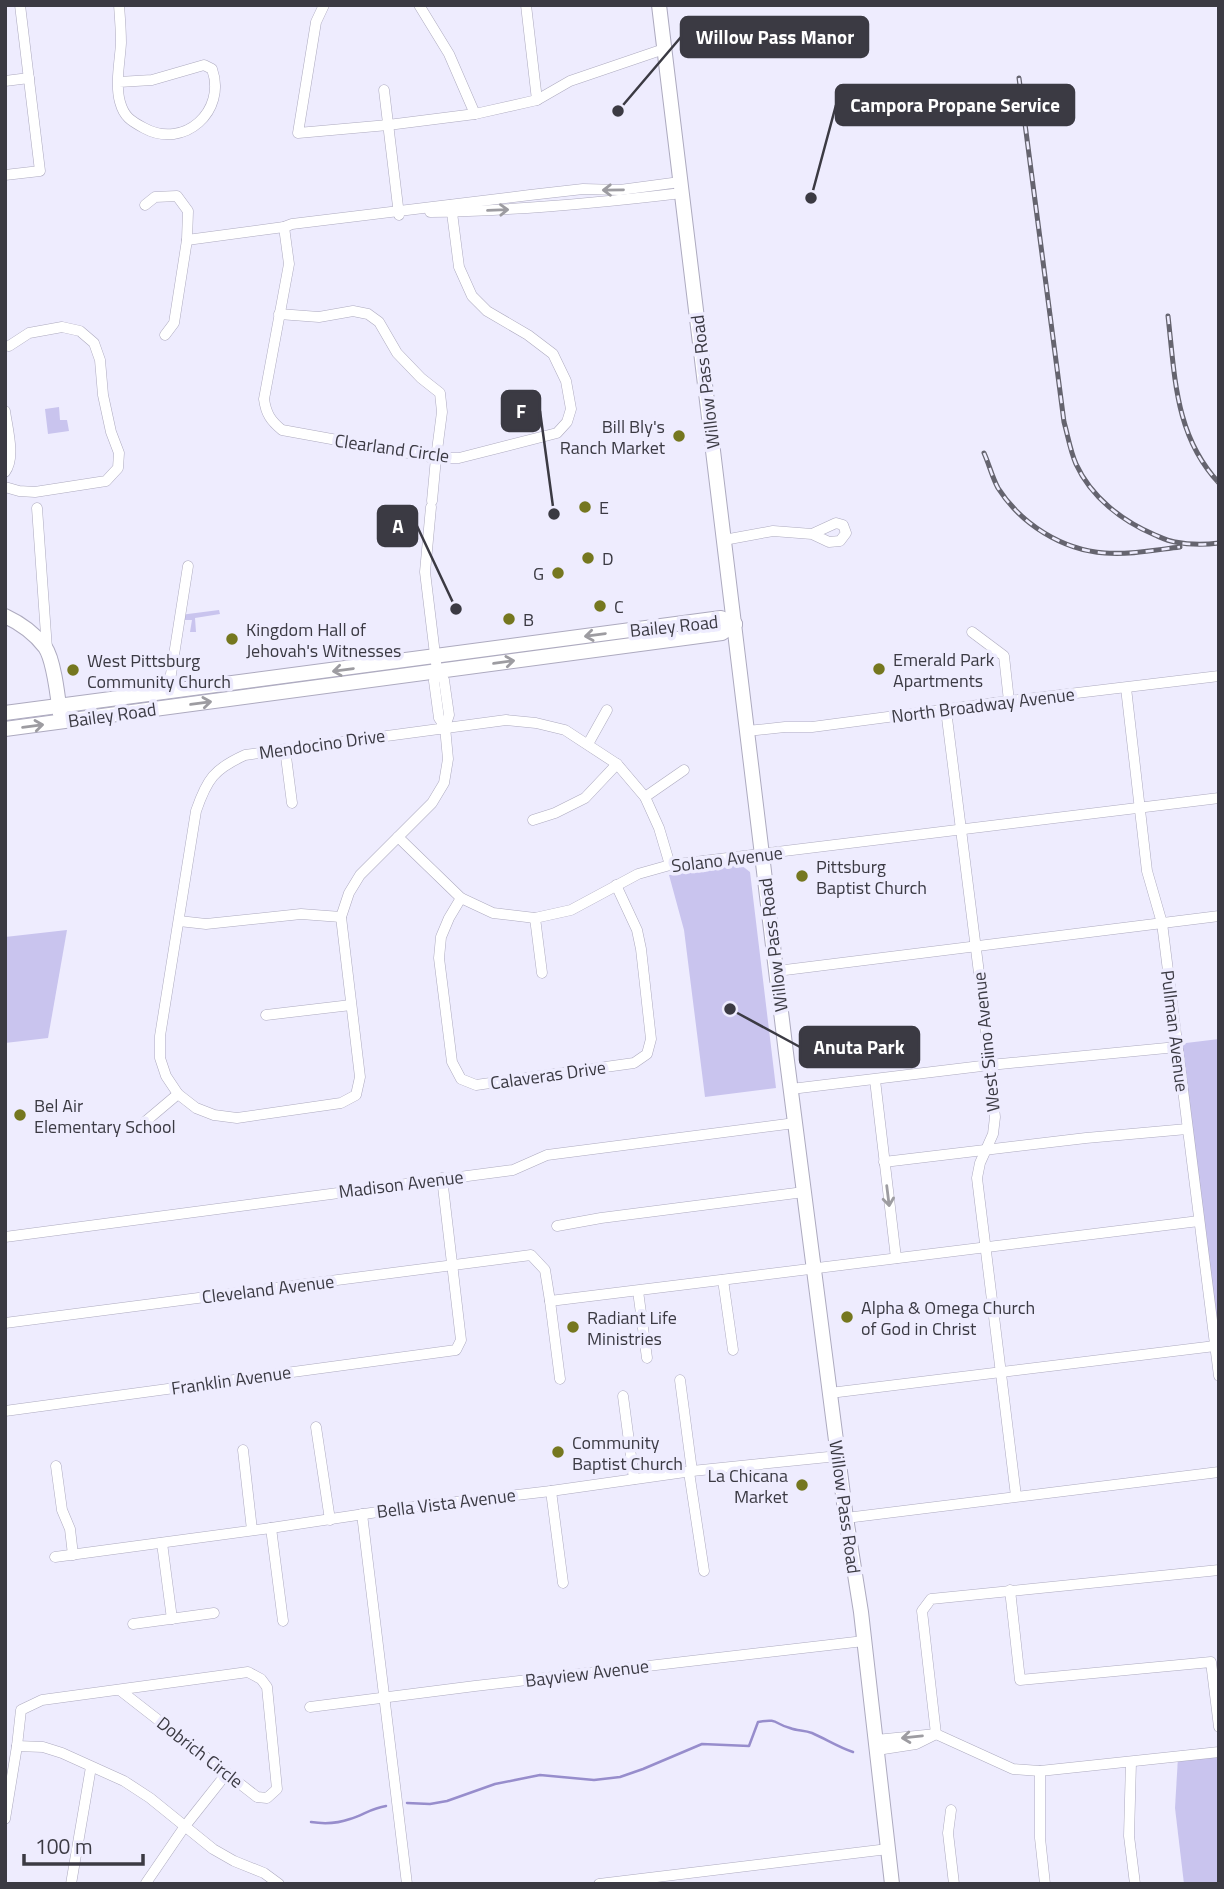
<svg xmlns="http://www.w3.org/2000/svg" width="1224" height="1889" viewBox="0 0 1224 1889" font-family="'Titillium Web',sans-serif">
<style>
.green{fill:#c9c4ee}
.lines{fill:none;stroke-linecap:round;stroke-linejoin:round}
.stream{stroke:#978dcc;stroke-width:2.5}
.street-casing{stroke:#adaabf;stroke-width:11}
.secondary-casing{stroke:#adaabf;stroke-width:16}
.street{stroke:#fff;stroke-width:10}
.secondary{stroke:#fff;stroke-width:14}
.rail-casing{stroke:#65646f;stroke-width:5}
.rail{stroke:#eeecfe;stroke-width:2.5;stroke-dasharray:8;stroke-linecap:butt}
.oneway{stroke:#9d9ca1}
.poi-dot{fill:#75771f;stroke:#eeecfe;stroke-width:2.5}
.labels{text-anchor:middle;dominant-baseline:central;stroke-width:7;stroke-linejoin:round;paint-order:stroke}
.street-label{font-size:18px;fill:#3b3a43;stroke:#eeecfe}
.poi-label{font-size:18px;fill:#3b3a43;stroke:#eeecfe;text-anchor:start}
.leader{fill:none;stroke:#3b3a43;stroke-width:2.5}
.callout-dot{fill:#3b3a43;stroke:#eeecfe;stroke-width:2.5}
.callout{fill:#3b3a43;stroke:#3b3a43;stroke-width:2.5}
.callout-label{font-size:19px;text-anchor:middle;font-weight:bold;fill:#fff}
</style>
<rect width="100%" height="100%" fill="#eeecfe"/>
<g class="green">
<path d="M59,407L60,420H67L69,431L48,434L45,409Z"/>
<path d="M219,610L220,614L195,618L196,632H190L192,620H180V615Z"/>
<path d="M741,865L750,872L776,1088L705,1097L684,930L669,875Z"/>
<path d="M67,930L48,1038L5,1043V937Z"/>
<path d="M1219,1039V1376L1177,1047L1186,1043Z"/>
<path d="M1219,1752V1884H1184L1175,1808L1178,1757Z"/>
</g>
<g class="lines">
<g class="stream">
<path d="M407,1803L430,1804L447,1801L495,1784L540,1775L594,1780L620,1777L643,1769L702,1744L749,1746L758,1722C779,1718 774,1724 790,1728C797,1731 804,1730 812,1733C826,1739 838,1747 853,1752"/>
<path d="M311,1822C324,1824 336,1824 350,1819C363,1815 372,1808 386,1806"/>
</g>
<g class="street-casing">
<g id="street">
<path d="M324,5L316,22L298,133L388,125L475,114L537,100L570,81L664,49"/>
<path d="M419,5L449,54L475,114"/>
<path d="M526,5L537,100"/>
<path d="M5,81L29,78"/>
<path d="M119,82L152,80L204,65L212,69C227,111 184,150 144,128C131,121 124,117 120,102C115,84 120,61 121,43C121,30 120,18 119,5"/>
<path d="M384,90L399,215"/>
<path d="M5,175L40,171L20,5"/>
<path d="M145,205L155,197L177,196L188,211L187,240L174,323L165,335"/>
<path d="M430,212C515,211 598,203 682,193"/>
<path d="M284,227L289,264L264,399C266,414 271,421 282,430L436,458H459L557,433L567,422L571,409L566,381L553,354L528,335L487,311L472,296L459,267L451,205"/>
<path d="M187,240L284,227L292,224L530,195L583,189L620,190L680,182"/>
<path d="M279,314L319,317L353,311L368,314L379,322L397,353L421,378L440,393L442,412L436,458L432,501"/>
<path d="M5,411C7,427 16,458 5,472"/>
<path d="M5,487L19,491L35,492L106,481L118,468L119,453L111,432L103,395L100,360L94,343L80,331L62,327L29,333L9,346"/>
<path d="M431,507L425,572L437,671L434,681L439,718L445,727L448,759L444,783L432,803L360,875L349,893L341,917L360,1077L356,1095L341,1103L237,1118L214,1115L196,1108L178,1094L166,1076L160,1058V1036L196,811C207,779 214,769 245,755L506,720L536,723L565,730L617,764L645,797L659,828L670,865"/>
<path d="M37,508L47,649"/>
<path d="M724,540L773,531L812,534L829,542L840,541L846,533L843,525L836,523L812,534"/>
<path d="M972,632L1004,656L1009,701"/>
<path d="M437,671L444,680L449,715L445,727"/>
<path d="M1126,688L1147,871L1162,923L1219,1376"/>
<path d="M168,693L188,566"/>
<path d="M946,710L982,997L995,1117L993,1134L980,1163L977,1178L1016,1496"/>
<path d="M747,731L785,727H812L1009,701L1219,676"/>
<path d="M588,744L607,710"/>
<path d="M285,749L292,803"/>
<path d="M645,797L684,770"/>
<path d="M533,820L555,813L585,798L617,764"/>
<path d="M398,837L461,898L493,913L535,918L571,910L638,874L670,865L1219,798"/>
<path d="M461,898L449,918L441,937L439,958L452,1062L461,1079L476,1085L634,1063L647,1054L651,1039L641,949L637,930L616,885"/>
<path d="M535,918L542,973"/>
<path d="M179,921L206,924L301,914L341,917"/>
<path d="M777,971L1219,916"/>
<path d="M266,1015L351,1005"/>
<path d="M875,1080L896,1258"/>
<path d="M791,1089L990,1065L1177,1047"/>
<path d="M146,1121L178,1094"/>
<path d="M884,1162L1086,1138L1187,1129"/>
<path d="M557,1226L601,1218L804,1192"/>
<path d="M5,1237L513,1170L547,1155L795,1123"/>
<path d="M723,1280L733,1350"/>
<path d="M638,1291L647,1358"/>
<path d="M550,1301L1199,1221"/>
<path d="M5,1323L531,1255L545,1270L550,1301L560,1379"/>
<path d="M680,1380L692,1471"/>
<path d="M830,1393L1215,1346"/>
<path d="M623,1396L634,1479"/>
<path d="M5,1411L456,1350L461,1340L442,1178"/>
<path d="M316,1427L330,1520"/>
<path d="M243,1450L252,1530"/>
<path d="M56,1466L62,1510L70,1529L73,1555"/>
<path d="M689,1472L704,1571"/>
<path d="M551,1491L563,1583"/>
<path d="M362,1514L407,1884"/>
<path d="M846,1518L1219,1472"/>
<path d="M271,1528L283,1621"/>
<path d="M162,1543L172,1619"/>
<path d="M55,1557L271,1528L411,1507L551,1491L692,1471L838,1456"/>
<path d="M1219,1570L931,1599L922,1611L936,1734L1013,1769L1040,1771L1219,1752"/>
<path d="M1010,1590L1020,1680L1211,1662L1219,1727"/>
<path d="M133,1624L214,1613"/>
<path d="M310,1707L475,1686L864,1641"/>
<path d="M876,1740L936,1734L916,1744L877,1750"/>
<path d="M17,1746L43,1747L62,1753L124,1781L150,1798L213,1849L234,1861L264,1873L279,1884"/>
<path d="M1131,1762L1129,1836L1135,1884"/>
<path d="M1040,1771V1838L1045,1884"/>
<path d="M951,1810L948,1833L954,1884"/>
<path d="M5,1819L17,1746L21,1710L42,1700L248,1672L261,1679L267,1687L277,1789L267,1798L257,1797L121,1691"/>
<path d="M146,1883L185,1826L227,1773"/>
<path d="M71,1884L91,1767"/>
<path d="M599,1884L888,1849"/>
</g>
</g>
<g class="secondary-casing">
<g id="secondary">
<path d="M659,5L786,1053L846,1518L861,1612L892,1884"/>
<path d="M5,616C20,623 35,634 45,647C54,660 58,698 60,714"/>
<path d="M5,713L721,618L735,624"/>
<path d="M5,729L722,633L735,624"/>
</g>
</g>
<use href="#street" class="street"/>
<use href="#secondary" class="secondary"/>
<g class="rail-casing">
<g id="rail">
<path d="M1019,78L1064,422C1068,436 1070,450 1076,464C1091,497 1122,521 1155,535C1162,538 1168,541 1175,542C1190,545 1204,545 1219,543"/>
<path d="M1168,316C1175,377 1175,436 1219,483"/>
<path d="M984,453C989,464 992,477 998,488C1021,524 1062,550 1105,553C1129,555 1155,550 1180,547"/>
</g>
</g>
<use href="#rail" class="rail"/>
</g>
<defs><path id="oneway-shaft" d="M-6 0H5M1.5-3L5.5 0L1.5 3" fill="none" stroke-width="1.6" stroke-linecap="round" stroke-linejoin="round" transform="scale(1.75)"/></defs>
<g class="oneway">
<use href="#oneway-shaft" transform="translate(613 190) rotate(179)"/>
<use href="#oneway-shaft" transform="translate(498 210) rotate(-2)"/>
<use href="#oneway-shaft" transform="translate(595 635) rotate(172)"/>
<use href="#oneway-shaft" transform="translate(504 662) rotate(-8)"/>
<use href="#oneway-shaft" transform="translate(343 670) rotate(172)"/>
<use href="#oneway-shaft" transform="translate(201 703) rotate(-8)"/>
<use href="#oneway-shaft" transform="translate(33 726) rotate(-7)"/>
<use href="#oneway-shaft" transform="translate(888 1196) rotate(83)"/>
<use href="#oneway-shaft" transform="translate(912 1737) rotate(174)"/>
</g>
<g class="poi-dot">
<circle cx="679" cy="436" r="7"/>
<circle cx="585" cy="507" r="7"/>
<circle cx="588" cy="558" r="7"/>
<circle cx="558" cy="573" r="7"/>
<circle cx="600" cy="606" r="7"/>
<circle cx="509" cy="619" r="7"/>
<circle cx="232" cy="639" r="7"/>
<circle cx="879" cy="669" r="7"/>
<circle cx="73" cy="670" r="7"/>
<circle cx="802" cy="876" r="7"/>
<circle cx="20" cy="1115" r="7"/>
<circle cx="847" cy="1317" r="7"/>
<circle cx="573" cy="1327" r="7"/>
<circle cx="558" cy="1452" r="7"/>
<circle cx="802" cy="1485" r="7"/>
</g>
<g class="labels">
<g class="street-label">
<text transform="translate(705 382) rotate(-97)">Willow Pass Road</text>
<text transform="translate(392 448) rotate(8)">Clearland Circle</text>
<text transform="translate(674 626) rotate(-6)">Bailey Road</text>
<text transform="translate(983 705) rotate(-7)">North Broadway Avenue</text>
<text transform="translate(112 715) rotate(-8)">Bailey Road</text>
<text transform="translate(322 744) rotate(-8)">Mendocino Drive</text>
<text transform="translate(727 859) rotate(-7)">Solano Avenue</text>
<text transform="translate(773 945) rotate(-97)">Willow Pass Road</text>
<text transform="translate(1175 1031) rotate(83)">Pullman Avenue</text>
<text transform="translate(986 1042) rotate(-96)">West Siino Avenue</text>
<text transform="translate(548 1075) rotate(-8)">Calaveras Drive</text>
<text transform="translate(401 1184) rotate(-7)">Madison Avenue</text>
<text transform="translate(268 1289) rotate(-7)">Cleveland Avenue</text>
<text transform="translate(231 1380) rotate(-8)">Franklin Avenue</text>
<text transform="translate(446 1503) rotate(-7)">Bella Vista Avenue</text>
<text transform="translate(845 1507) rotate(82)">Willow Pass Road</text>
<text transform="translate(587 1673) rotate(-7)">Bayview Avenue</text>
<text transform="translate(200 1752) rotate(38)">Dobrich Circle</text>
</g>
<g class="poi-label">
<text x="665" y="426" text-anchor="end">Bill Bly's<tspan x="665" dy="21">Ranch Market</tspan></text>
<text x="599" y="507">E</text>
<text x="602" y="558">D</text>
<text x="544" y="573" text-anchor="end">G</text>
<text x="614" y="606">C</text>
<text x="523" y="619">B</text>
<text x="246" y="629">Kingdom Hall of<tspan x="246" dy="21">Jehovah's Witnesses</tspan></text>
<text x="893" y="659">Emerald Park<tspan x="893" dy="21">Apartments</tspan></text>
<text x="87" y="660">West Pittsburg<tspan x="87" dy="21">Community Church</tspan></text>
<text x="816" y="866">Pittsburg<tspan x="816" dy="21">Baptist Church</tspan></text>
<text x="34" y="1105">Bel Air<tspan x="34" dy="21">Elementary School</tspan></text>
<text x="861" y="1307">Alpha &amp; Omega Church<tspan x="861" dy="21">of God in Christ</tspan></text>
<text x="587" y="1317">Radiant Life<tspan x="587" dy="21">Ministries</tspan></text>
<text x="572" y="1442">Community<tspan x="572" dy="21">Baptist Church</tspan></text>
<text x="788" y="1475" text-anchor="end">La Chicana<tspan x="788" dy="21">Market</tspan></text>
</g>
</g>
<path class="leader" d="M618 111L681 37M811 198L836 105M554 514L540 411M456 609L417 526M730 1009L800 1047"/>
<g class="callout-dot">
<circle cx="618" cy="111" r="7"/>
<circle cx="811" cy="198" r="7"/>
<circle cx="554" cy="514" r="7"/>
<circle cx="456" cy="609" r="7"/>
<circle cx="730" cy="1009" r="7"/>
</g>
<g class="callout">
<rect x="681" y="17" width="187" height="40" rx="7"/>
<rect x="836" y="85" width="238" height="40" rx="7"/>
<rect x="502" y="391" width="38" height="40" rx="7"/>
<rect x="378" y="506" width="39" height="40" rx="7"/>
<rect x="800" y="1027" width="119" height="40" rx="7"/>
</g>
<g class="callout-label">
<text x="775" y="44">Willow Pass Manor</text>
<text x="955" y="112">Campora Propane Service</text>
<text x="521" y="418">F</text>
<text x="398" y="533">A</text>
<text x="859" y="1054">Anuta Park</text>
</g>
<rect width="1224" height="1889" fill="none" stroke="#3b3a43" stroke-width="14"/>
<path d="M24 1854v10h119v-10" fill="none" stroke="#3b3a43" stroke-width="3.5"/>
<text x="35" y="1854" font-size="21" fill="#3b3a43" stroke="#eeecfe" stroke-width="5" paint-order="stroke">100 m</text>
</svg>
